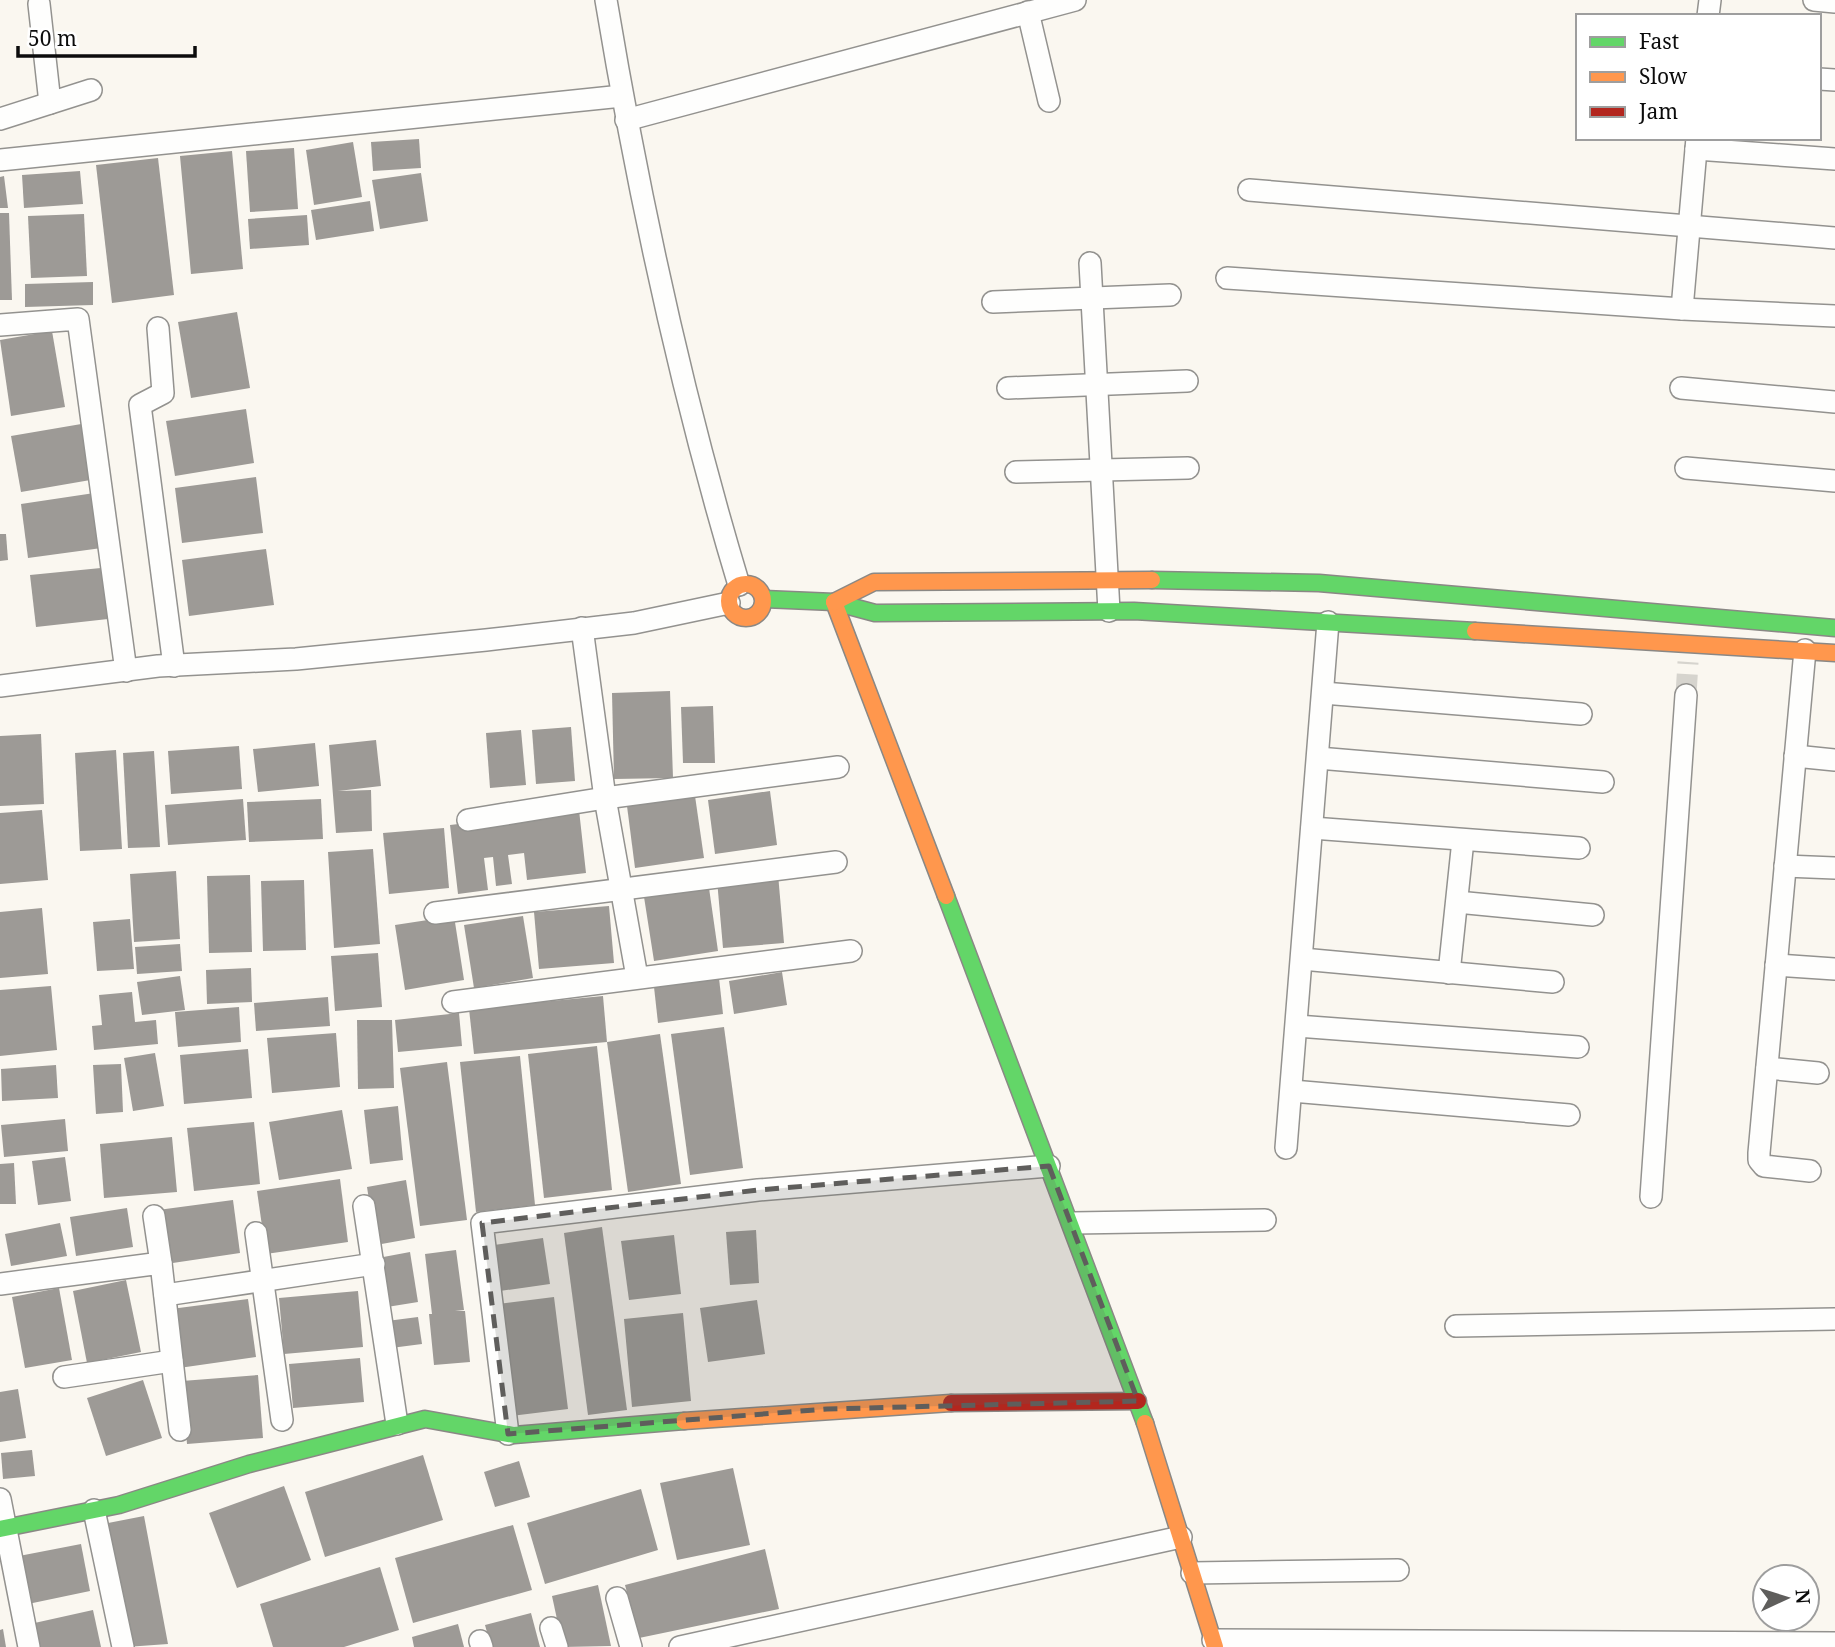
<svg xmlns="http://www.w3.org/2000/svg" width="1835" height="1647" viewBox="0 0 1835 1647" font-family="'Noto Serif',serif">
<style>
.building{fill:#9d9a96}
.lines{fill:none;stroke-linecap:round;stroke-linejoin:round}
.street-tunnel{stroke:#d6d4ce;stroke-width:21;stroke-dasharray:21 10;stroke-linecap:butt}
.street-casing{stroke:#93928f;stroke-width:24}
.fast-casing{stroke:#8a8885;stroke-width:19}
.slow-casing{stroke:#8a8885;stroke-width:19}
.jam-casing{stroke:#8a8885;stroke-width:19}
.street{stroke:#fefefd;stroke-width:21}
.fast{stroke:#63d668;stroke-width:16}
.slow{stroke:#ff974d;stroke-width:16}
.jam{stroke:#b3261e;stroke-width:16}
.marked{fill:#5f5e5c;fill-opacity:0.2;stroke:#5f5e5c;stroke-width:5;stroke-dasharray:14 9;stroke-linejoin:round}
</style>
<rect width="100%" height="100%" fill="#faf7f0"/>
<g class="building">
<path d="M419,139L421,168L373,171L371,142Z"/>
<path d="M353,142L362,197L314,205L306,150Z"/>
<path d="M294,148L298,209L250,212L246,151Z"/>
<path d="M232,151L243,269L191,274L180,156Z"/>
<path d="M158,158L174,295L112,303L96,165Z"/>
<path d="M80,171L83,204L24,208L22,175Z"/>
<path d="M421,173L428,221L380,229L372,180Z"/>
<path d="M4,176L8,208H0V177Z"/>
<path d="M370,201L374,231L316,240L311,210Z"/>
<path d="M0,213H9L12,300H0Z"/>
<path d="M84,214L87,276L31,278L28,216Z"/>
<path d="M307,215L309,245L250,249L248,219Z"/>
<path d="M93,282V305L25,307V284Z"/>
<path d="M237,312L250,388L191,398L178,322Z"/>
<path d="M52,331L65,407L11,416L0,340Z"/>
<path d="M246,409L254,463L175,476L166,421Z"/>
<path d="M93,422L102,478L21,492L11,436Z"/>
<path d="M256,477L263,533L182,543L175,488Z"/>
<path d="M101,492L109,547L28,558L21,504Z"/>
<path d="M0,534H6L8,560L0,561Z"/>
<path d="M266,549L274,605L189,616L182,560Z"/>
<path d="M111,567L117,618L36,627L30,575Z"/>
<path d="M670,691L673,778L614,779L612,693Z"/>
<path d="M713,706L715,763H683L681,707Z"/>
<path d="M571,727L575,781L536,784L532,730Z"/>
<path d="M521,730L526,785L490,788L486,733Z"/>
<path d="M41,734L44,804L0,806V736Z"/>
<path d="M376,740L381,786L338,791L371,790L372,831L336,833L329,745Z"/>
<path d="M315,743L319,786L258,792L253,749Z"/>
<path d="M239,746L242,789L171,794L168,751Z"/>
<path d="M116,750L122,849L80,851L75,753Z"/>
<path d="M154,751L160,847L128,848L123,753Z"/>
<path d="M770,791L777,845L715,854L708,800Z"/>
<path d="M695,796L704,858L635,868L627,806Z"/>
<path d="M243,799L246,840L168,845L165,805Z"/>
<path d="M321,799L323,839L249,842L247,802Z"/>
<path d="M42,810L48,880L0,884V813Z"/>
<path d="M579,810L586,873L527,880L524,853L508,855L512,884L496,886L493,857L484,858L488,890L458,894L450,825Z"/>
<path d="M444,828L449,888L389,894L383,833Z"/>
<path d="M373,849L380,944L334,948L328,852Z"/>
<path d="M176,871L180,939L134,942L130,874Z"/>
<path d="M778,874L784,943L723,948L717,880Z"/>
<path d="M250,875L252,952L209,953L207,876Z"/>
<path d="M304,880L306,950L263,951L261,881Z"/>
<path d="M709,888L718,951L654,961L644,897Z"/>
<path d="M609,906L614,963L539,969L534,912Z"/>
<path d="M42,908L48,974L0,978V912Z"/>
<path d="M454,916L464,980L405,990L395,925Z"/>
<path d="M523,916L533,978L474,988L464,925Z"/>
<path d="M130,919L134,969L97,971L93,922Z"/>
<path d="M180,944L182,971L137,974L135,947Z"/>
<path d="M378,953L382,1007L335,1011L331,956Z"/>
<path d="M251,968L252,1002L207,1004L206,970Z"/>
<path d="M782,972L787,1005L734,1014L729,981Z"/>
<path d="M180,976L185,1010L142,1015L137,982Z"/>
<path d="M719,978L723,1014L658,1023L654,987Z"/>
<path d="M51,986L57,1050L0,1056V990Z"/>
<path d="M132,992L135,1022L156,1020L158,1044L94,1050L92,1026L102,1025L99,995Z"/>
<path d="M603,996L607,1042L474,1054L469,1009Z"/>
<path d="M328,997L330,1026L256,1031L254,1003Z"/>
<path d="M239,1007L241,1042L178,1047L175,1012Z"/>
<path d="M459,1013L462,1046L398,1052L395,1020Z"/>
<path d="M357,1020H392L394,1088L358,1089Z"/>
<path d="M724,1027L743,1168L690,1175L671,1034Z"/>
<path d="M336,1033L340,1087L272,1093L267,1038Z"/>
<path d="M660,1034L681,1184L628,1192L607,1042Z"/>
<path d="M597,1046L612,1190L544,1198L528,1054Z"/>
<path d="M248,1049L252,1098L184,1104L180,1055Z"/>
<path d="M155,1053L164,1106L133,1111L124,1058Z"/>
<path d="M520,1056L535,1205L476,1212L460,1062Z"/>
<path d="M447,1062L467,1220L420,1226L400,1068Z"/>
<path d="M121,1064L123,1112L96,1114L93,1065Z"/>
<path d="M56,1065L58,1098L2,1101L1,1069Z"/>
<path d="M398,1106L403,1160L370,1164L364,1110Z"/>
<path d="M342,1110L352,1169L279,1180L269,1122Z"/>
<path d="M65,1119L68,1151L4,1157L1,1125Z"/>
<path d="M254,1122L260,1184L194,1191L187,1128Z"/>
<path d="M172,1137L177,1192L104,1198L100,1144Z"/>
<path d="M65,1157L71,1201L38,1205L32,1161Z"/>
<path d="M14,1163L16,1204H0V1164Z"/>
<path d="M340,1179L348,1242L266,1254L257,1191Z"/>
<path d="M406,1180L415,1238L376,1245L367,1187Z"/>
<path d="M233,1200L240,1253L166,1264L158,1210Z"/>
<path d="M127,1208L133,1247L76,1256L70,1217Z"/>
<path d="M60,1223L67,1256L11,1266L5,1234Z"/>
<path d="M602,1227L627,1410L588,1415L564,1233Z"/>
<path d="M756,1230L759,1283L730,1285L726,1232Z"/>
<path d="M674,1235L681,1294L629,1300L621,1241Z"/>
<path d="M543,1238L550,1284L493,1292L487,1246Z"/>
<path d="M456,1250L464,1310L455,1311H465L470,1362L434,1365L429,1314H432L425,1254Z"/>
<path d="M410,1252L418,1302L387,1307L378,1258Z"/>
<path d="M126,1280L141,1352L87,1363L73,1291Z"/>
<path d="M59,1288L72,1360L25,1368L12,1297Z"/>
<path d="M358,1291L363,1347L284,1354L279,1298Z"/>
<path d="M554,1297L568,1409L511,1416L498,1304Z"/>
<path d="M248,1299L256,1357L179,1368L171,1309Z"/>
<path d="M757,1300L765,1354L708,1362L700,1308Z"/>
<path d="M683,1313L691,1401L632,1407L624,1319Z"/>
<path d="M418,1317L422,1344L391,1348L387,1321Z"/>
<path d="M360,1358L364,1402L293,1408L289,1364Z"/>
<path d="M258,1375L263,1438L187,1444L182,1381Z"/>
<path d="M143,1380L162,1438L106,1456L87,1398Z"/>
<path d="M18,1389L26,1438L0,1442V1392Z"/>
<path d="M32,1450L35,1476L3,1479L1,1453Z"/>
<path d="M423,1455L443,1520L325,1557L305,1492Z"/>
<path d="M519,1461L530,1497L495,1507L484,1472Z"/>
<path d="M733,1468L750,1545L677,1560L660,1483Z"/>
<path d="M284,1486L311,1560L237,1588L209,1513Z"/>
<path d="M641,1489L658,1550L545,1584L527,1523Z"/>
<path d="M144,1516L168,1644L126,1647L103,1524Z"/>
<path d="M513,1525L532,1590L413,1623L395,1558Z"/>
<path d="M81,1544L90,1591L28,1604L19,1556Z"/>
<path d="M765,1549L779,1609L639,1638L625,1585Z"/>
<path d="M380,1567L399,1630L344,1647H273L260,1604Z"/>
<path d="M598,1585L611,1646L563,1647L552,1596Z"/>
<path d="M93,1610L101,1647H35L30,1624Z"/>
<path d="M531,1613L540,1647H491L485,1625Z"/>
<path d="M458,1624L464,1647H414L412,1637Z"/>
<path d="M3,1629L6,1647H0V1630Z"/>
</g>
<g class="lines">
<path class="street-tunnel" d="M1686,695L1688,662"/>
<g class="street-casing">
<g id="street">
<path d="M606,0C639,198 681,393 739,585"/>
<path d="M1814,0L1835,2"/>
<path d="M39,4L50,103"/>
<path d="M1028,12L1049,101"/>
<path d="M1708,16L1710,0"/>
<path d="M1819,79L1835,80"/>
<path d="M0,119L91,90"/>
<path d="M626,120L1075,0"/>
<path d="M1696,149L1835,159"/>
<path d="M0,160L622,96"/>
<path d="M1249,190L1835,238"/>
<path d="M1090,263L1109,611"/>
<path d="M1227,278L1682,309L1835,316"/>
<path d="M993,302L1170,295"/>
<path d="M1682,309L1697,138"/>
<path d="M0,325L78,319L126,671"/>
<path d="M158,328L163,393L140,405L174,666"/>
<path d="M1008,388L1187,381"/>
<path d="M1681,388L1835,402"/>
<path d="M1686,468L1835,481"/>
<path d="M1016,472L1188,468"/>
<path d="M582,628L605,798L637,977"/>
<path d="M1805,650L1759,1153V1160L1764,1166L1810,1171"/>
<path d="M0,686L158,666L296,659L486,640L634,623L729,603"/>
<path d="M1323,693L1581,714"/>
<path d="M1795,756L1835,760"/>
<path d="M1318,758L1603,782"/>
<path d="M468,820L605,798L838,767"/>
<path d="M1312,828L1579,848"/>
<path d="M1785,866L1835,868"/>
<path d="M1457,902L1593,915"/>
<path d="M435,913L836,862"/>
<path d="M1302,959L1553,982"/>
<path d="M1776,965L1835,969"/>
<path d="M1449,973L1463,840"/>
<path d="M453,1002L851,951"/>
<path d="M1297,1026L1578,1047"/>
<path d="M1767,1068L1818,1073"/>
<path d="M1292,1091L1569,1115"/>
<path d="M1286,1148L1328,622"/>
<path d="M1651,1197L1686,695"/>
<path d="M364,1206L397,1424"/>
<path d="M154,1216L161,1263"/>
<path d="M1073,1223L1265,1220"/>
<path d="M256,1233L282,1420"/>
<path d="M0,1284L161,1263L180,1430"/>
<path d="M165,1295L374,1264"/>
<path d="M1456,1326L1835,1319"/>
<path d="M64,1377L172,1361"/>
<path d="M508,1434L482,1223L758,1190L1049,1166"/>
<path d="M0,1499L29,1647"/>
<path d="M94,1510L123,1647"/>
<path d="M1192,1573L1398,1570"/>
<path d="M617,1598L631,1647"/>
<path d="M551,1628L557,1647"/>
<path d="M1213,1640L1835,1643"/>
<path d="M480,1641L482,1647"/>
<path d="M680,1647L1181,1537"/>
</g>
</g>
<g class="fast-casing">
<g id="fast">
<path d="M1152,580L1319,583L1835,628"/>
<path d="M764,599L834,602L875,613L1134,611L1475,631"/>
<path d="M946,896L1145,1423"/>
<path d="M0,1529L119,1505L249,1464L425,1419L514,1435L684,1421"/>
</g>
</g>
<g class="slow-casing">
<g id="slow">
<circle cx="746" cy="601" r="17"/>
<path d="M834,602L946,896"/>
<path d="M834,602L874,582L1152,580"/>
<path d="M1475,631L1835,653"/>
<path d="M684,1421L951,1403"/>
<path d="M1145,1423L1215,1647"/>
</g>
</g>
<g class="jam-casing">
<path id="jam" d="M951,1403L1138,1401"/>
</g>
<use href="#street" class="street"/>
<use href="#fast" class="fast"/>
<use href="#slow" class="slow"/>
<use href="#jam" class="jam"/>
</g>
<path class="marked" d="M1049,1166L1138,1401L827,1409L508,1434L482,1223L758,1190Z"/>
<rect x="1576" y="14" width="245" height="126" fill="#ffffff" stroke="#9e9e9e" stroke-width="2"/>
<rect x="1590" y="37" width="35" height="10" fill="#63d668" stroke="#9e9e9e" stroke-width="2"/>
<text x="1639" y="49" font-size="21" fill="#0c0c0c">Fast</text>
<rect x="1590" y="72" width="35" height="10" fill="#ff974d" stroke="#9e9e9e" stroke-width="2"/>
<text x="1639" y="84" font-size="21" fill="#0c0c0c">Slow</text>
<rect x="1590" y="107" width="35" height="10" fill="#b3261e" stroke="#9e9e9e" stroke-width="2"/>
<text x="1639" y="119" font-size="21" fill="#0c0c0c">Jam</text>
<g transform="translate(1786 1598) rotate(86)"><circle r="33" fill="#ffffff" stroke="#9e9e9e" stroke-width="2"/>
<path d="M0-5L12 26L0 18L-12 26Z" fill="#5f5e5c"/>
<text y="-10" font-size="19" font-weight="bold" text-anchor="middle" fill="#0c0c0c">N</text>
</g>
<path d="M18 46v10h177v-10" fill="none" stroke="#0c0c0c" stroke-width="3.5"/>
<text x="28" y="46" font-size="21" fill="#0c0c0c" stroke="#ffffff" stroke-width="5" paint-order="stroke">50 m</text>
</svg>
